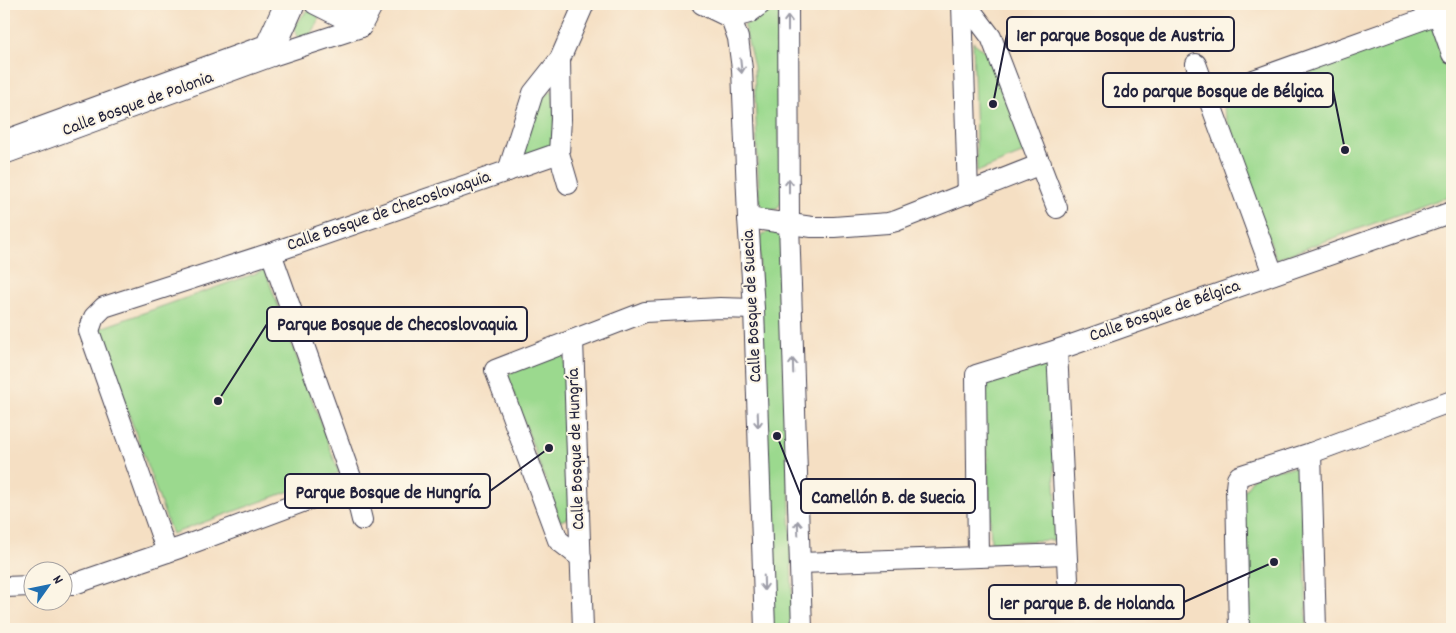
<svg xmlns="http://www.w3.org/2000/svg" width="1456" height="633" viewBox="0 0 1456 633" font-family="Dekko,sans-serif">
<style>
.green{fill:#9bd98e;stroke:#5e7e64}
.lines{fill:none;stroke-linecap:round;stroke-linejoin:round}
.pedestrian-casing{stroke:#423e4f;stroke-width:17}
.minor-casing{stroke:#423e4f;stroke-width:22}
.pedestrian{stroke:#fff;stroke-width:15}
.minor{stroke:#fff;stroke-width:20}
.oneway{stroke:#9c9ca7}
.labels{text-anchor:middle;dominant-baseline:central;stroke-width:4;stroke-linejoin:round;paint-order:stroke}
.street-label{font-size:18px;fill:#22223b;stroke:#fcf5e5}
.leader{fill:none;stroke:#22223b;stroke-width:2}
.callout-dot{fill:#22223b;stroke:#fcf5e5;stroke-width:2}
.callout{fill:#fcf5e5;stroke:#22223b;stroke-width:2}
.callout-label{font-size:19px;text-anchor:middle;font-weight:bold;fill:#22223b}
</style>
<rect width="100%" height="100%" fill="#fcf5e5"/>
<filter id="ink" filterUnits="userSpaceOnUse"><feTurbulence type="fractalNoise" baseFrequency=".02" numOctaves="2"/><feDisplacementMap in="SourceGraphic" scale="10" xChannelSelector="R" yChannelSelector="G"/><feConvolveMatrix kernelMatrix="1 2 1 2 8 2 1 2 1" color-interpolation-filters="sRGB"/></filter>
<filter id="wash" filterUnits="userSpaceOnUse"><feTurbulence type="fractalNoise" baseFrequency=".0096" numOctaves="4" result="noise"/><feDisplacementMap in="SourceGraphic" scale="20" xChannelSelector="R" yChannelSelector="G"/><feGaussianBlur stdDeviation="1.12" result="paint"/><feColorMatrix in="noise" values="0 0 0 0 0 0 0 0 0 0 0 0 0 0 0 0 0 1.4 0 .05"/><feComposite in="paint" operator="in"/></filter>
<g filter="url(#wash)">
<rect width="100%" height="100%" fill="#f5dfc3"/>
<g class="green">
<path d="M775,4H780L776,45L782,201L777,209L769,210L761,208L759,198L754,67L744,25L757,20Z"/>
<path d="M309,10L319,16L318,23L310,36L298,39C297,36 295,33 295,31C294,24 303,14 309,10Z"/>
<path d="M1435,26L1452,71V195L1276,259L1222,105Z"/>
<path d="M973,42L993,58L1029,151L977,172Z"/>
<path d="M553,90L557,150L520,157L541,98Z"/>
<path d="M770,231L779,234L783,241L793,629H771L759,243L763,234Z"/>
<path d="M265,270L339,473L172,534L98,329Z"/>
<path d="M564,353L572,513L566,519L560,521L507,374Z"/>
<path d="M1049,365L1058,540L991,542L984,382Z"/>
<path d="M1303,467L1307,629H1247L1240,497L1254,477L1275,469Z"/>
</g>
</g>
<g filter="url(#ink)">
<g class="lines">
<g class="pedestrian-casing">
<g id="pedestrian">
<path d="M339,6L354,14L359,4"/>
<path d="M4,138L264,43L282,4"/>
</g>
</g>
<g class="minor-casing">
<g id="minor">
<path d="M315,4L361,27"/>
<path d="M702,4L731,18"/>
<path d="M788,4L789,223L802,629"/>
<path d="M962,4L968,194"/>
<path d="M966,4L991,37L1057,208"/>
<path d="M1438,14L1452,54"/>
<path d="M731,18L738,38L742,69L748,218L754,309L765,629"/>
<path d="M731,18L749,13L761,4"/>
<path d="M272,56L295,4"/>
<path d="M560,59L561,119L559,153L568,184"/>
<path d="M1196,64L1273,274"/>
<path d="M1209,96L1452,9"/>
<path d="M4,154L272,56L361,27L373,4"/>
<path d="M508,171L533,93L560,59L584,4"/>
<path d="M748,218L812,227H834L888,223L896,221L1041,164"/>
<path d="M271,253L353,483L362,520"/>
<path d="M573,340L583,629"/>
<path d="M1057,350L1068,580"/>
<path d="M1311,453L1316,629"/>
<path d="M167,552L89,331L94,317L104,307L271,253L559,153"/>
<path d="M978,557L976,375L1057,350L1452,212"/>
<path d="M581,558L558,540L495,370L645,312L720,308L754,309"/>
<path d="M800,563L1066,554"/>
<path d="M62,584H74L179,548L353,483"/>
<path d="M4,587L32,586"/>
<path d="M1239,629L1236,488L1237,479L1239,476L1311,453L1452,401"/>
</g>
</g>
<use href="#pedestrian" class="pedestrian"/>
<use href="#minor" class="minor"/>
</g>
<defs><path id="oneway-shaft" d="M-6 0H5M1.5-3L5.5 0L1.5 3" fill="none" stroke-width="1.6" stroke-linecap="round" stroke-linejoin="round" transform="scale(1.25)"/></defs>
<g class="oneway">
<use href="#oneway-shaft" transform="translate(788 23) rotate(-90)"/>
<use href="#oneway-shaft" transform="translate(741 66) rotate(84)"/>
<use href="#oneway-shaft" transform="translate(789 186) rotate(-90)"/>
<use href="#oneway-shaft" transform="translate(793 366) rotate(-92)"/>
<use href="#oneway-shaft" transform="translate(758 420) rotate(88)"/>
<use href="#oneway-shaft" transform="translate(798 528) rotate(-92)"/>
<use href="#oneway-shaft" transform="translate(764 583) rotate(88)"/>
</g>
</g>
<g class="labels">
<g class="street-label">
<text transform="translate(138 105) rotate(-20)">Calle Bosque de Polonia</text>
<text transform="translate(389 212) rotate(-19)">Calle Bosque de Checoslovaquia</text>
<text transform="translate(753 306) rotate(-93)">Calle Bosque de Suecia</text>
<text transform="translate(1165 312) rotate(-19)">Calle Bosque de Bélgica</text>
<text transform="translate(577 449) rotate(-92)">Calle Bosque de Hungría</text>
</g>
</g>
<path class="leader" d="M993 104L1007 34M1345 150L1333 90M218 401L267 324M549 448L490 491M777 436L801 496M1274 562L1184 602"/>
<g class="callout-dot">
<circle cx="993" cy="104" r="5"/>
<circle cx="1345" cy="150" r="5"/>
<circle cx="218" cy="401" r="5"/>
<circle cx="549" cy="448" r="5"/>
<circle cx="777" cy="436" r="5"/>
<circle cx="1274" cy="562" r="5"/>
</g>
<g class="callout">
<rect x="1007" y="17" width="227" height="34" rx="5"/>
<rect x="1103" y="73" width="230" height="34" rx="5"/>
<rect x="267" y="307" width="260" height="34" rx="5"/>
<rect x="285" y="474" width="205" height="34" rx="5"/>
<rect x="801" y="479" width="174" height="34" rx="5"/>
<rect x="989" y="585" width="195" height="34" rx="5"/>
</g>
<g class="callout-label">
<text x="1120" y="41">1er parque Bosque de Austria</text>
<text x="1218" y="97">2do parque Bosque de Bélgica</text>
<text x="397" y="330">Parque Bosque de Checoslovaquia</text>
<text x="388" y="498">Parque Bosque de Hungría</text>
<text x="888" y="503">Camellón B. de Suecia</text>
<text x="1087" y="609">1er parque B. de Holanda</text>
</g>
<rect width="1456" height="633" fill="none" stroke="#fcf5e5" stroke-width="20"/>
<g transform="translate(48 586) rotate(57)"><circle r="24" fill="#fcf5e5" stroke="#a5a1a1"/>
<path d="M0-4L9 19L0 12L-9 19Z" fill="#1f6fb2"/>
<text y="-8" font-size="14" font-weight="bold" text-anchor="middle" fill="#22223b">N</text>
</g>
</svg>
